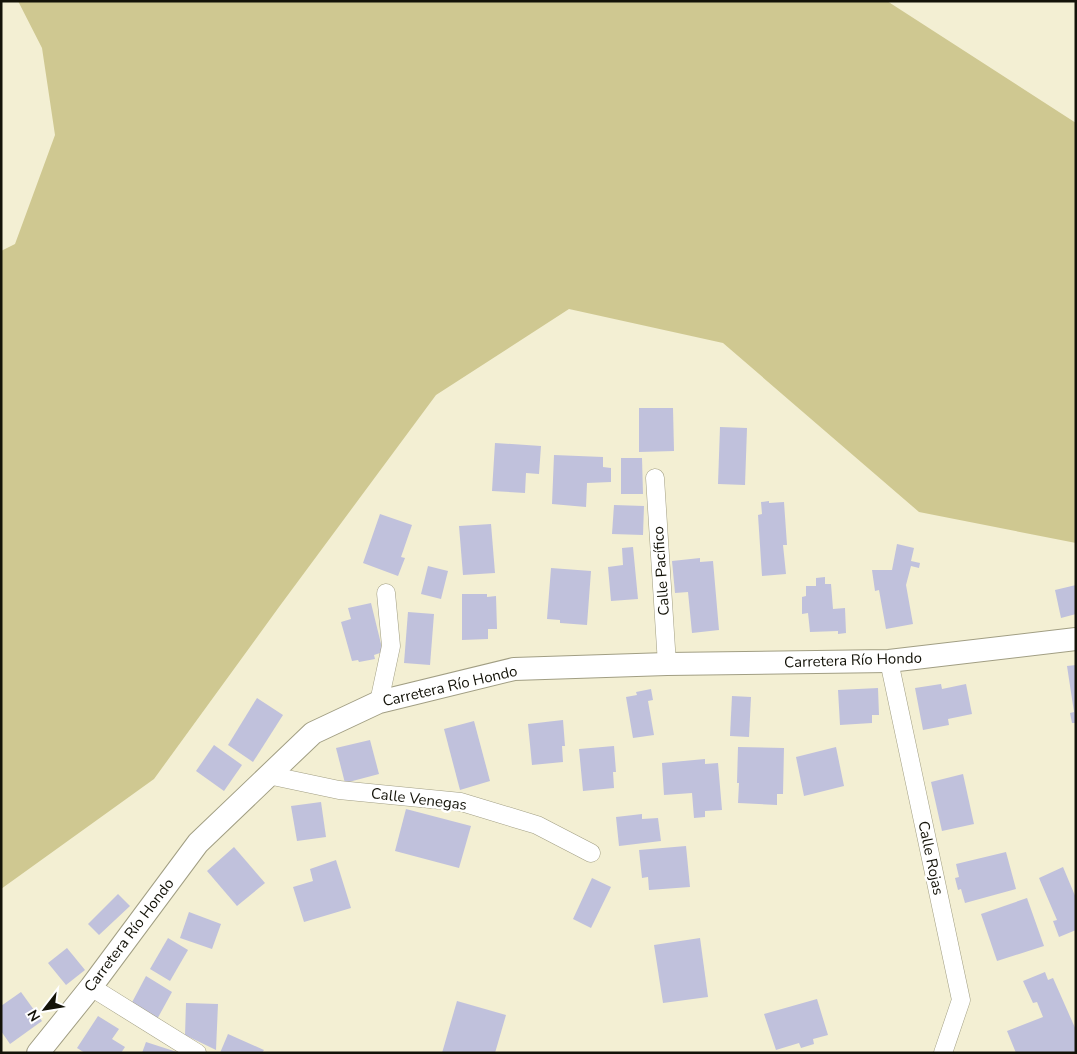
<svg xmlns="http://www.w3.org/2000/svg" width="1077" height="1054" viewBox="0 0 1077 1054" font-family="'Nunito Sans',sans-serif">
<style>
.green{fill:#cfc891}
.building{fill:#c0c1dc}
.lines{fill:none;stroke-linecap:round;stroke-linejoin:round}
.minor-casing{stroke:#a19e83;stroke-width:19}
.tertiary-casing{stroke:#a19e83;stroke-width:24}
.minor{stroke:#fff;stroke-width:18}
.tertiary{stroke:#fff;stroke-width:22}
.labels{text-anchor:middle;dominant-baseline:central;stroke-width:5;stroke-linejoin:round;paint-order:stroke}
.street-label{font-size:15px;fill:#131208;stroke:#fff}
</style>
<rect width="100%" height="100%" fill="#f3efd3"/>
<path class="green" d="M18,1H887L1076,123V543L919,512L723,343L569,309L436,395L279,607L154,779L1,889V251L15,244L55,135L42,48Z"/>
<g class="building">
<path d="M639,408H673L674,451L639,452Z"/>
<path d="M720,427L747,428L745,485L718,484Z"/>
<path d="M495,443L541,446L539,474L526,473L525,493L492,491Z"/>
<path d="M554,455L603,457V467L611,468V482L587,483L586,507L552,504Z"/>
<path d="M621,458H642L643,494H621Z"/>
<path d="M769,501V503L784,502L787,545H783L786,574L762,576L758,515L762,514L761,502Z"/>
<path d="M614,505L644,506L643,535L612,534Z"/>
<path d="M380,514L412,525L401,557L405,558L398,576L363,563Z"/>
<path d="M491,524L495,573L463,575L459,526Z"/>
<path d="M897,544L914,548L911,561L920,563L919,568L911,566L906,585L913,624L886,629L879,590L875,591L872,570H892Z"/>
<path d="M633,547L638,599L611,601L608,567L623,565L622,548Z"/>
<path d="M700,558V562L713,561L719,630L692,633L688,592L675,593L672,561Z"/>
<path d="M428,566L448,571L441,599L421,594Z"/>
<path d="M551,568L591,571L587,625L560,623V620L547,619Z"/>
<path d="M825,577V584H831L833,609L845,608L846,633L838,634V631L810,632L808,613L802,614V597L806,596V586H816V578Z"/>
<path d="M1076,585V614L1061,618L1055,590Z"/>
<path d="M462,594H487V597L496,596L497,629H488V639L462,640Z"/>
<path d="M371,603L383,652L374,655L375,659L359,662L358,660L352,661L341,622L351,619L348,608Z"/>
<path d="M408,612L434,614L430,665L404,663Z"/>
<path d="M1076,665V723H1072L1070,713L1074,712L1067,666Z"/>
<path d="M941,684L942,689L966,684L972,714L948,719L949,725L923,730L915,688Z"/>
<path d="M878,688L879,715H872V723L840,725L838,690Z"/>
<path d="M651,689L653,700L648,701L654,735L633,738L626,697L637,695L636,692Z"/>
<path d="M732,696L751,697L749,737L730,736Z"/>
<path d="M257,698L283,715L253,762L228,745Z"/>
<path d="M563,720L565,746H562L563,762L532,765L528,724Z"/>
<path d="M474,721L490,781L460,790L444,729Z"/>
<path d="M370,740L379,774L345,783L336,748Z"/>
<path d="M214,745L242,765L224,791L196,771Z"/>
<path d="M614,746L616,772H613L614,788L583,791L579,749Z"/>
<path d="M738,747L784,748L783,794H777V805L738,803L739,783H737Z"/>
<path d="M836,747L844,786L804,796L796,757Z"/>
<path d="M705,759V764L718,763L722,810L705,811V817L694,818L692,793L664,795L662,763Z"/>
<path d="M963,774L974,824L942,831L931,782Z"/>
<path d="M321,802L326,837L297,841L291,806Z"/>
<path d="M406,809L471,826L459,868L395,851Z"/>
<path d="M642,814V819L658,818L661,841L619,846L616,817Z"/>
<path d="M686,846L690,887L649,890L648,877L642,878L639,850Z"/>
<path d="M234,847L265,883L237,906L207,871Z"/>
<path d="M1006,852L1016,889L965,903L961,889L958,890L955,878L959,877L956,864Z"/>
<path d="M336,860L351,908L304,922L293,887L313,881L310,869Z"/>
<path d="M1063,867L1076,898V930L1059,937L1053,921L1057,920L1039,878Z"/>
<path d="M592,878L611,887L591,928L573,919Z"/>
<path d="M118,894L130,906L99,935L88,924Z"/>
<path d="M1027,898L1044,946L997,961L981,914Z"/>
<path d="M189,912L221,924L212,949L180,938Z"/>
<path d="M168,938L188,950L170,981L150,969Z"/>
<path d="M700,938L708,997L663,1003L654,945Z"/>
<path d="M67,948L85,970L66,985L48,963Z"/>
<path d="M1045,972L1048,980L1053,978L1076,1030V1053H1016L1007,1031L1043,1017L1037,1002L1033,1003L1023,981Z"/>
<path d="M146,976L172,992L155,1023L129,1008Z"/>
<path d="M21,992L42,1021L10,1044L1,1031V1006Z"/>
<path d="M817,999L828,1035L813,1039L814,1044L801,1048L799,1043L776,1050L764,1014Z"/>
<path d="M457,1001L506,1015L495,1053H442Z"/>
<path d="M186,1003L218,1004L216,1050L185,1035Z"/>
<path d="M98,1016L119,1029L112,1039L125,1047L121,1053H85L77,1048Z"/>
<path d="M228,1034L264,1050L262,1053H220Z"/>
<path d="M146,1042L177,1052V1053H142Z"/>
</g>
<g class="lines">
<g class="minor-casing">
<g id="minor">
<path d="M655,478L667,664"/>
<path d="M889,661L961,1000L943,1053"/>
<path d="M379,702L391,646L386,593"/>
<path d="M268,775L339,790L461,802L537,825L591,853"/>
<path d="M91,987L197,1053"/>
</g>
</g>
<g class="tertiary-casing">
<path id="tertiary" d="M38,1053L91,987L198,843L313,733L379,702L514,669L667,664L889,661L1076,639"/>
</g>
<use href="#minor" class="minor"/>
<use href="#tertiary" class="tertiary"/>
</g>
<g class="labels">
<g class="street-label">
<text transform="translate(661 571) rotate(-94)">Calle Pacífico</text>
<text transform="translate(853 660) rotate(-2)">Carretera Río Hondo</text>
<text transform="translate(450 686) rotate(-13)">Carretera Río Hondo</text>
<text transform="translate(419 799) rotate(7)">Calle Venegas</text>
<text transform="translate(931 858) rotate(78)">Calle Rojas</text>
<text transform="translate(129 935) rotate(-53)">Carretera Río Hondo</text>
</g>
</g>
<rect width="1077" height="1054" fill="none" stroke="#131208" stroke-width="5"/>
<g transform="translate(45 1009) rotate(239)" stroke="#ffffff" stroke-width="4" paint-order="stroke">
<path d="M0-4L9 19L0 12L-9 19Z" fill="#131208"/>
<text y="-8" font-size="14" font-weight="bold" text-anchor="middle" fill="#131208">N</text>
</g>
</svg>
